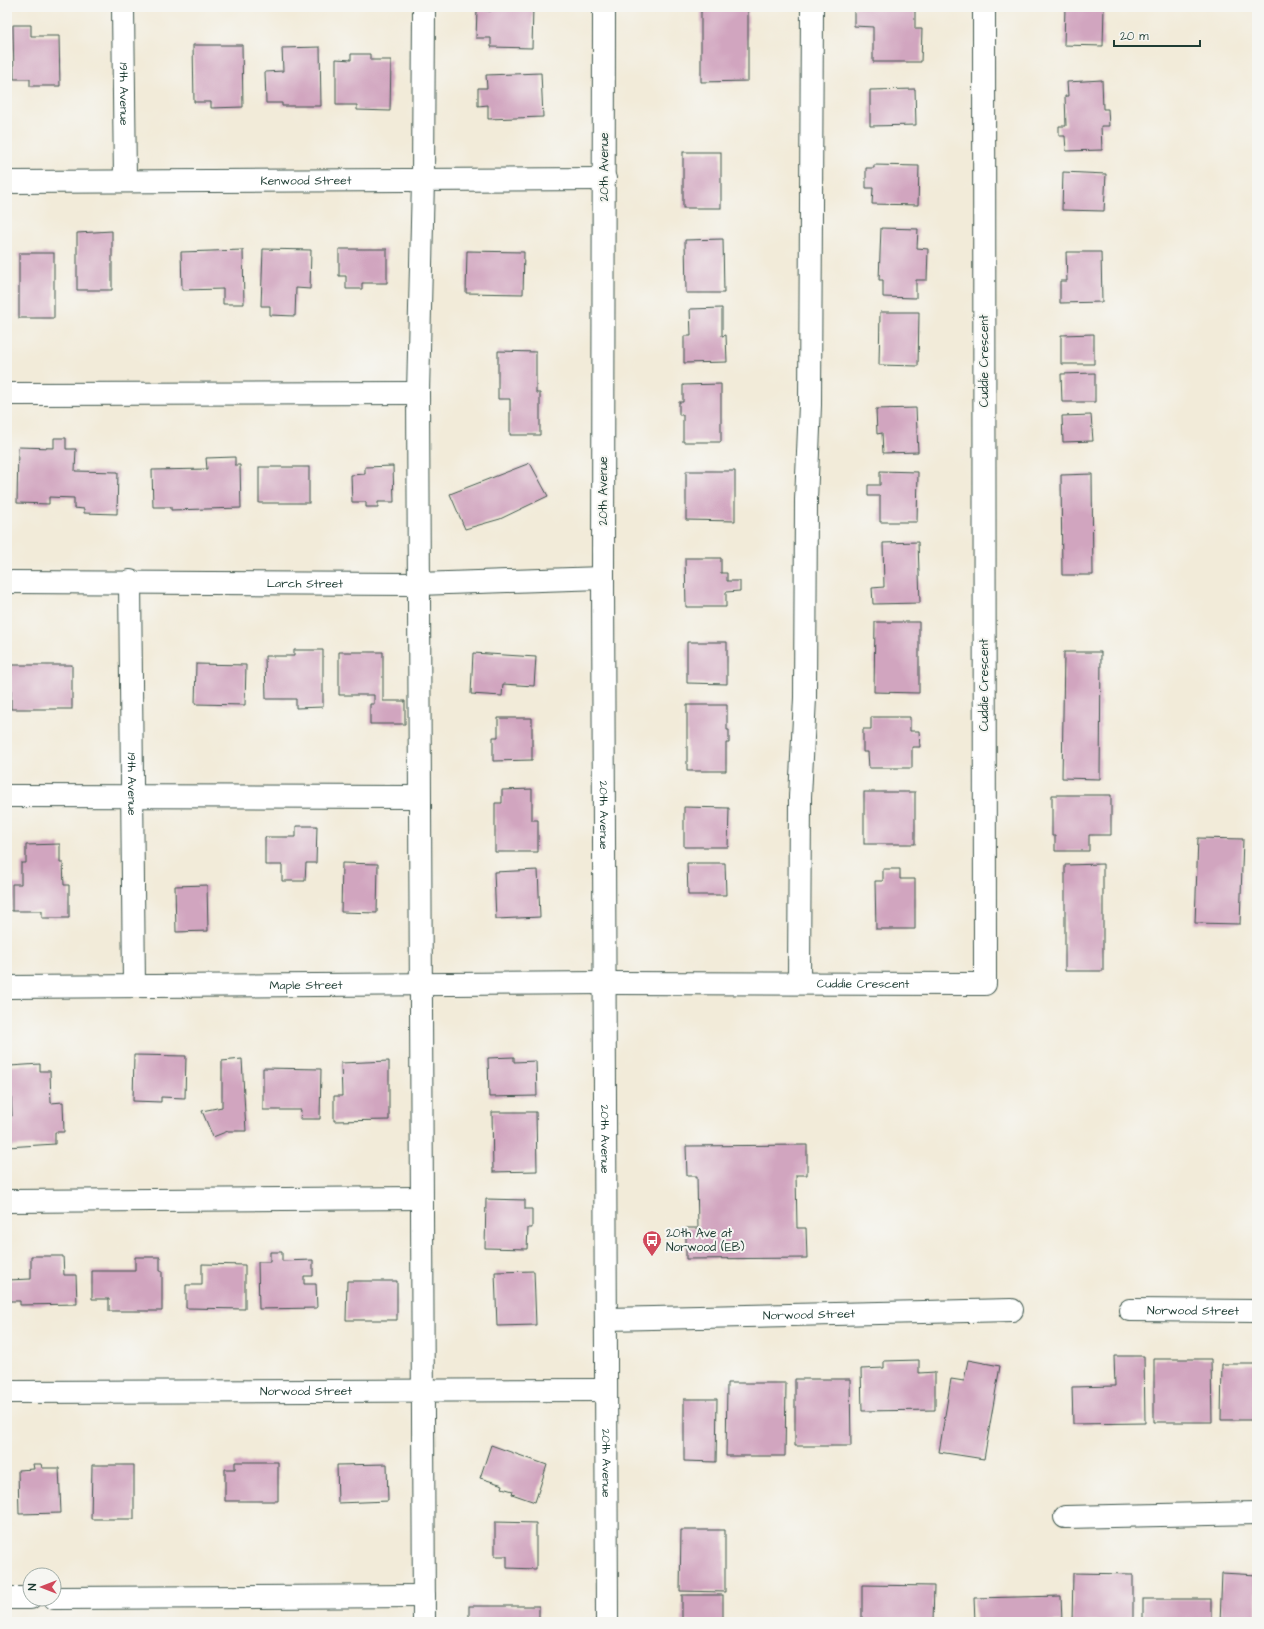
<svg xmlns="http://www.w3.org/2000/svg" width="1264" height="1629" viewBox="0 0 1264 1629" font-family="'Architects Daughter',sans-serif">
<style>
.building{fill:#d1a5bf}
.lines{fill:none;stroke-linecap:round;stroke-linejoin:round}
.minor-casing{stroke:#3f574d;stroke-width:24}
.minor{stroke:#fff;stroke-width:22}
.labels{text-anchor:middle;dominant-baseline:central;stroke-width:4;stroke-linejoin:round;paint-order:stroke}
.street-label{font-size:12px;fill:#1f3d34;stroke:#f6f6f2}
.poi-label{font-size:12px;fill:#1f3d34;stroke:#f6f6f2;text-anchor:start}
</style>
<rect width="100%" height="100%" fill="#f6f6f2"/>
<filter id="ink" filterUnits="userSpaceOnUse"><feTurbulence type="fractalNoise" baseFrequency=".025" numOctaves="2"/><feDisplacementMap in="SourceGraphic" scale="8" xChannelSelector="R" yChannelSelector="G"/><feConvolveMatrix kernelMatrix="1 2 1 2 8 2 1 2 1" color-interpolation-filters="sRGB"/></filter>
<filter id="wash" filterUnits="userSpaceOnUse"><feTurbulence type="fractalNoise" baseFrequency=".012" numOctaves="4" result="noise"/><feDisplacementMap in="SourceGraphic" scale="16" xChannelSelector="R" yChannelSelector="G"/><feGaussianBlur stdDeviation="0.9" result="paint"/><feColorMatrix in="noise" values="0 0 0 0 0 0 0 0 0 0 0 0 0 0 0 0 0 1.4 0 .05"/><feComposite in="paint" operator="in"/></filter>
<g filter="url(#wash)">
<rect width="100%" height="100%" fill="#f2ebd9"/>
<g id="blocks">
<g class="building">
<path d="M491,7H533L532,48L491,47V38H476L477,10L491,11Z"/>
<path d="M701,7H748V81L701,82Z"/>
<path d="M854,7H915V29H922L921,62H873V27L854,26Z"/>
<path d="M1065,7H1104L1103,46L1064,45Z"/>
<path d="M13,25H31V36H59L60,86H30V79H14Z"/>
<path d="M193,45H242L243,107L211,108V102H194Z"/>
<path d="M320,47L321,106H282V103H266L265,72L283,71L282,48Z"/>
<path d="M351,54H370V60H391L390,111L357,110V105H336V59L351,60Z"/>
<path d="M541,73L543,117L488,119V105L478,106V88H487L486,75Z"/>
<path d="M1102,80L1103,109H1108L1109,126H1101L1102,150L1066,151L1065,136H1059V126H1066L1065,96H1068L1067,82Z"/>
<path d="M915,89L916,125L870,126V90Z"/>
<rect x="683" y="152" width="38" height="56"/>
<path d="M874,165L919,166L918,205L872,204L873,188H866V168H874Z"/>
<path d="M1063,172L1106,174L1104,211L1062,210Z"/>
<path d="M881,228L918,229L917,248L928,249L927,280H916V298L883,297V280H879Z"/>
<path d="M112,231V290H77V233Z"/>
<path d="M723,239L724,293H686L685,240Z"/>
<path d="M263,249L311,250L310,289L296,288L295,316L270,315V306H261Z"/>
<path d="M339,249H387V283H362V289H346V276H339Z"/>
<path d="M243,250L244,304H223V289L182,290L181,252Z"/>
<path d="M467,251L524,252L523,294L466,293Z"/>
<path d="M1066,252H1101L1102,302L1060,303V281H1067Z"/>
<rect x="19" y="253" width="35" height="65"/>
<path d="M722,308V336L726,335L727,362L684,363V336H691L690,309Z"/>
<path d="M880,312H919L918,366L879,365Z"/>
<path d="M1094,334V364H1061V335Z"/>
<path d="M498,351L536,352V393H540V435H510V399H498Z"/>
<path d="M1095,373V402H1062L1061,374Z"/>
<path d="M721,384V442H683V415H679V402H683V385Z"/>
<path d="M916,408L918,452L883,453L882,433L877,434L876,409Z"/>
<path d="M1091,415L1093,441L1063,442L1062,416Z"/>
<path d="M54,438H66V449H76L75,471L118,472L117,514L84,513V509L74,508V498L49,497V504L17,503L18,447L54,448Z"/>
<path d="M235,457V465H240L241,508L171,510V507H153L152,470L207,469L206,458Z"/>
<path d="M530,463L548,496L500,519L465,529L450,494Z"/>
<path d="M393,466L394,502H378V507H366V502H352L351,475L365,474V467Z"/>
<rect x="259" y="467" width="50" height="36"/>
<path d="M686,471H735V521L686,520Z"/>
<path d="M880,471L918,472L917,522H880V496H868V485H880Z"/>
<path d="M1092,474L1093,575H1062L1061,475Z"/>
<path d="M918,542L920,603L873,604L872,588L884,587L883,543Z"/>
<path d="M685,558H721V573H727V581H740V591L726,592V607H686Z"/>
<path d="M875,622H919V693L874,692Z"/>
<path d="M687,642H727V684L687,683Z"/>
<path d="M294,650H323V707L296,708V699H266L265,656H294Z"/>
<path d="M339,652H383V701H405V724H370V704H374V695H339Z"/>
<path d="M1064,652H1101L1100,779L1062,778Z"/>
<path d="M473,653L536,657L534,686L503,684L502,696L471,694Z"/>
<path d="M196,664L246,665L245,705L195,704Z"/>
<rect x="11" y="665" width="61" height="44"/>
<path d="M687,705H727V730H729V743H726V771H687Z"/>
<path d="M871,717H910V731H919L920,747H912V768H869L868,752H863V729H871Z"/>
<path d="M498,718H532V760L493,761V737H498Z"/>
<path d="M532,789V820H538V852H495V803H502V790Z"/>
<rect x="864" y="792" width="51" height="52"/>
<path d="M1052,795H1111V835H1089V851H1055V836H1052Z"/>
<path d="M684,807L729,808L728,847H684Z"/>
<path d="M296,826H317L316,863H306L305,881H282V865H265V837H296Z"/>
<path d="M1198,838L1243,839L1240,924L1195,923Z"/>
<path d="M60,844V863H63L64,885H69V918H42V911H12V884H21V863H26V845Z"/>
<path d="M342,863L378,864L377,913L341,912Z"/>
<path d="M687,863H725L726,895H688Z"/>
<path d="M1103,864V971H1065V865Z"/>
<path d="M883,869H900V879H915V929H876L875,881H883Z"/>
<path d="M538,870L540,917L496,919L494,872Z"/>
<path d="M207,885L208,931L176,932L175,886Z"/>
<path d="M134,1055L186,1056L185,1098L161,1097V1102L133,1101Z"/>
<path d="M514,1057V1062L536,1061L537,1096L489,1097L488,1058Z"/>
<path d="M242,1059L246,1131H228L213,1137L202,1111L222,1107V1061Z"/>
<path d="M389,1061V1120L334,1121V1096H342L341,1063Z"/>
<path d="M40,1064V1071H50L51,1103L63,1102L64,1132H55V1144L7,1147V1116H12L10,1066Z"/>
<path d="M263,1068L321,1069L320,1119H300L301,1110H263Z"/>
<path d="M492,1112H536L537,1171L493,1172Z"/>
<path d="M807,1145V1175H796L797,1228H806L807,1258L686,1259V1228H698L697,1176H687L686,1146Z"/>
<path d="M486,1199L525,1200V1209H532V1228H528L527,1249L485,1248Z"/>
<path d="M270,1252H282V1261L313,1260V1276H304V1284H316L317,1308L259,1309L258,1262H270Z"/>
<path d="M31,1256H63L64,1275H76L77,1304L20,1305V1301H7V1280L31,1279Z"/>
<path d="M135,1257H160V1271H162V1311H109V1299H92V1271H135Z"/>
<path d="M202,1264L245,1265V1309L186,1308V1285H202Z"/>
<path d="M534,1271L536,1325L497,1326L495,1272Z"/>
<path d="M347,1281H397V1320H346Z"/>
<path d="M1114,1356H1144L1145,1423L1073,1424L1072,1387L1115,1386Z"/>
<path d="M1154,1359H1211L1212,1422H1154Z"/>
<path d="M919,1360V1373L935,1372V1410L862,1411L861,1369L884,1368V1361Z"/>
<path d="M968,1360L1000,1366L984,1459L939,1452L951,1379L964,1381Z"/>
<path d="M1222,1364H1257V1420H1221Z"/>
<path d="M795,1379H850L851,1446H795Z"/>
<path d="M727,1383H786L785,1456H726Z"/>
<path d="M684,1399H717L716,1462L684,1461Z"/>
<path d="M491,1445L547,1465L535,1502L512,1494L513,1491L502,1488L503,1485L480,1478Z"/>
<path d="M235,1462H278V1501H225V1469H235Z"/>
<path d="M33,1464H41L42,1468H59L61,1513L19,1514L18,1470L34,1469Z"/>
<path d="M387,1464L388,1501L338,1503L337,1465Z"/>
<path d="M92,1465H134V1519H91Z"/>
<path d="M495,1522L536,1523V1569L507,1568V1556H495Z"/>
<path d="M681,1530H725V1592L680,1591Z"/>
<path d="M1073,1573L1133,1574V1622H1072Z"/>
<path d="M1222,1573L1257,1575L1256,1622H1220Z"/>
<path d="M862,1585L934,1586L933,1622H862Z"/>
<rect x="682" y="1595" width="41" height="27"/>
<path d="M1061,1596L1062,1622H975L974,1598Z"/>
<rect x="1143" y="1599" width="68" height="23"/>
<rect x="469" y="1606" width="70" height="16"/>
</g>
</g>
</g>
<g filter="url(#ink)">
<use href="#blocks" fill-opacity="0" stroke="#3f574d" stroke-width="1"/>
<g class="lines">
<g class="minor-casing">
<g id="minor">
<path id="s1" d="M123,7L125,181"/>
<path d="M424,7L423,180L418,393L424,1622"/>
<path id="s2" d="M604,7L603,578L607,1622"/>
<path id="s3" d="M7,182L605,179"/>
<path d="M7,394L418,393"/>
<path id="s4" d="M130,581L134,986"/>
<path id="s5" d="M7,582L418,584L603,578"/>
<path d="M7,796L419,797"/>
<path d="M799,983L800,797L805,698L806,500L810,405L812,7"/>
<path id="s6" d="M7,987L605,983L985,984L984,7"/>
<path d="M7,1201L421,1198"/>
<path id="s7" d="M1130,1310L1257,1311"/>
<path id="s8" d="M606,1319L1012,1310"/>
<path id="s9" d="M7,1392L606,1390"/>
<path d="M1065,1517L1257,1513"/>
<path d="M7,1598H30"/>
<path d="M54,1598L424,1596"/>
</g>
</g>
<use href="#minor" class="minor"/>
</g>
</g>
<defs>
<g id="bus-pin" transform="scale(1)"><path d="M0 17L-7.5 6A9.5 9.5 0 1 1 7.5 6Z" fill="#d1495b" stroke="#f6f6f2"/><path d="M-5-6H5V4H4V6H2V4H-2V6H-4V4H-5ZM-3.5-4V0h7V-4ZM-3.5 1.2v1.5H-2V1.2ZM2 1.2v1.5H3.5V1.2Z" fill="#fff"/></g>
</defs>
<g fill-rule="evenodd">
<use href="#bus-pin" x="652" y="1240"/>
</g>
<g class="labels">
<g class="street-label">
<text stroke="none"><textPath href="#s1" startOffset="87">19th Avenue</textPath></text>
<text transform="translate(604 167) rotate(-90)">20th Avenue</text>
<text stroke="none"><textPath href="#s3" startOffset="299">Kenwood Street</textPath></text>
<text transform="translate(984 361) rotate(-90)">Cuddie Crescent</text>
<text transform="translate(603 491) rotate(-90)">20th Avenue</text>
<text stroke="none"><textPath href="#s5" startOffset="298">Larch Street</textPath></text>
<text transform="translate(984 685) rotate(-90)">Cuddie Crescent</text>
<text stroke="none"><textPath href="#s4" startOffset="203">19th Avenue</textPath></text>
<text stroke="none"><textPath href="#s2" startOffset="808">20th Avenue</textPath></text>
<text stroke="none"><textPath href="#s6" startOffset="856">Cuddie Crescent</textPath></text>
<text stroke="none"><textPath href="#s6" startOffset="299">Maple Street</textPath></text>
<text stroke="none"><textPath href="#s2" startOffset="1132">20th Avenue</textPath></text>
<text stroke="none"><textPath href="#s7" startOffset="63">Norwood Street</textPath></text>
<text stroke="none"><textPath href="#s8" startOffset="203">Norwood Street</textPath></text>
<text stroke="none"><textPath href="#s9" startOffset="299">Norwood Street</textPath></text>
<text stroke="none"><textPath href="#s2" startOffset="1456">20th Avenue</textPath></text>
</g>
<g class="poi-label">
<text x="666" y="1233">20th Ave at<tspan x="666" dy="14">Norwood (EB)</tspan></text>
</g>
</g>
<rect width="1264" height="1629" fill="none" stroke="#f6f6f2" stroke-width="24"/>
<g transform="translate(42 1587) rotate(270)"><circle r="19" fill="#f6f6f2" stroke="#a0aca6"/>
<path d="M0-3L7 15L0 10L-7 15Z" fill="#d1495b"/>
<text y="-6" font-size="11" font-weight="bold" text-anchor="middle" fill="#1f3d34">N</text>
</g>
<path d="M1114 40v6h86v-6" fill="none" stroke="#1f3d34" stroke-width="2"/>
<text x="1120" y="40" font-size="12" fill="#1f3d34" stroke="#f6f6f2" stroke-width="3" paint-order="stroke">20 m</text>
</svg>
